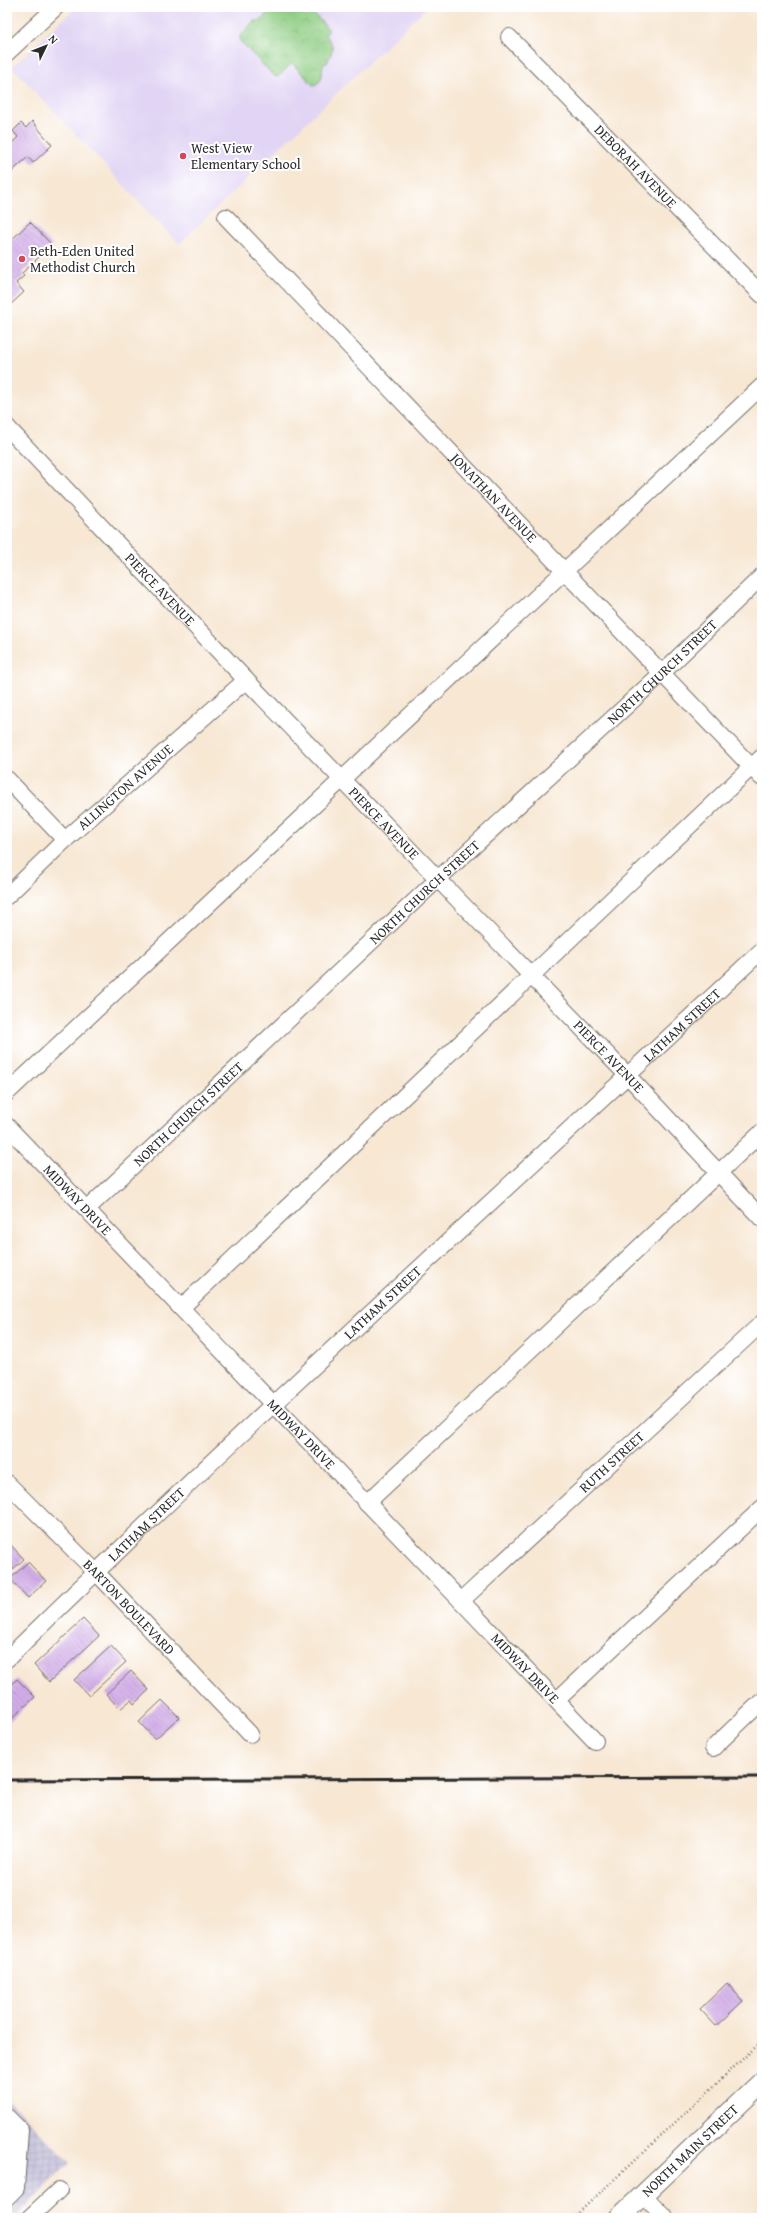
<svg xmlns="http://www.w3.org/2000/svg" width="769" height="2225" viewBox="0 0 769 2225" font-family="'Gentium Book Plus',serif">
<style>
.built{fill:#e1d4f4}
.industrial{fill:url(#industrial-grid)}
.park{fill:url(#park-crowns);stroke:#5e7c58}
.building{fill:url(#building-back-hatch)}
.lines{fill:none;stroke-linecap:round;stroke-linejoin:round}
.minor-casing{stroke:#726d66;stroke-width:18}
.major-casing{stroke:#726d66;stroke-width:22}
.path{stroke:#726d66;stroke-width:2.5;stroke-dasharray:1 3;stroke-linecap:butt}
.minor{stroke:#fff;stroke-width:16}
.major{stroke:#fff;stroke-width:20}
.rail{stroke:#2b2b2b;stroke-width:3}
.poi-dot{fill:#d1495b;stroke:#fff;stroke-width:1.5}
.labels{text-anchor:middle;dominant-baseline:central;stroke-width:4;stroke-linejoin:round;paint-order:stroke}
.poi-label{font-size:14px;fill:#2b2b2b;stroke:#fff;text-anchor:start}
.street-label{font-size:14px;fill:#2b2b2b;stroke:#fff}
</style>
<defs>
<pattern id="industrial-grid" width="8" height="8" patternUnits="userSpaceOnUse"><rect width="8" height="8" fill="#c5c0db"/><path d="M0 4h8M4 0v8" fill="none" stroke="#a9a5bc"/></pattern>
<pattern id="park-crowns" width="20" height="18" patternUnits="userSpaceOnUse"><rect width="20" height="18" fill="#90ce84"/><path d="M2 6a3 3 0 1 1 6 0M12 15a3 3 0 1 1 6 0" fill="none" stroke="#7cb172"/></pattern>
<pattern id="building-back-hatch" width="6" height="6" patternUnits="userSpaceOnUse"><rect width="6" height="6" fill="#d2ace8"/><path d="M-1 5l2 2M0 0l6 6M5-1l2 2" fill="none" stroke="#b494c7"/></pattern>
</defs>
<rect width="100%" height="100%" fill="#fff"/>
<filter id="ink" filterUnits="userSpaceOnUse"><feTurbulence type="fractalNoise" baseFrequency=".025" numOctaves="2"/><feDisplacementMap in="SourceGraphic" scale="8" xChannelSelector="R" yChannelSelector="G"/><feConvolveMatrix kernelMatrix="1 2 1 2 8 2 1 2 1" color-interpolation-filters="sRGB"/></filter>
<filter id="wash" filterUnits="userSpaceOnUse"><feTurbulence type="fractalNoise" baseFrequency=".012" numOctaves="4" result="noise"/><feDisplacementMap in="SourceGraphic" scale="16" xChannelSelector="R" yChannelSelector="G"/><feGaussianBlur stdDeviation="0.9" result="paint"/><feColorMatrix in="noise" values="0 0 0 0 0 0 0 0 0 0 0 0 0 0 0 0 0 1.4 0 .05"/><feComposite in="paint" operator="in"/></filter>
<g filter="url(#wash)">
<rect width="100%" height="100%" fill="#f7e7d3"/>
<path class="built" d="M76,7H427L179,244L12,67Z"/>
<path class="industrial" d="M7,2099L70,2163L15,2218H7Z"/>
<path class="park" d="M274,7H308L329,30L325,35C336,47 333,49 327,63L323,64L321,80L314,86L292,63L278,77L274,76L240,41V36L254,21H259Z"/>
<g id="blocks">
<g class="building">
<path d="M32,121L52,145L33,163L28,157L8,175L7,148L18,137L13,131L21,123L26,128Z"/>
<path d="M30,222L52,245L22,273L24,276L16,283L24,292L7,308V244Z"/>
<path d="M7,1541L24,1559L7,1575Z"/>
<path d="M28,1562L46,1581L28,1598L10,1579Z"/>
<path d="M83,1619L99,1636L49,1682L34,1665Z"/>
<path d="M111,1646L126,1662L89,1696L74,1680Z"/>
<path d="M131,1671L149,1690L134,1704L131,1700L120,1709L106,1694Z"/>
<path d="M17,1679L35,1697L7,1723V1688Z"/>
<path d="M162,1700L179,1717L155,1739L139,1722Z"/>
<path d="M727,1983L743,2001L716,2026L700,2009Z"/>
</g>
</g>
</g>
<g filter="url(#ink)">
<use href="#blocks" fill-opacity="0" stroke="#726d66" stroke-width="1"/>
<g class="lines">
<g class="minor-casing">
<g id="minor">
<path id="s1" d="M509,37L762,295"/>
<path d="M7,53L56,7"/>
<path id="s2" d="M226,217L762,778"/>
<path id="s3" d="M7,427L246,680L628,1076L762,1219"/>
<path d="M7,779L65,840"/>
<path id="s4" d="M7,896L65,840L246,680"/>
<path d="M7,1093L762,386"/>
<path id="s5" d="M7,1126L595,1741"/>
<path id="s6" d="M87,1209L438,879L661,674L762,576"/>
<path d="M181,1308L762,757"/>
<path id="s7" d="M7,1483L96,1572L250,1734"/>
<path d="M367,1503L762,1132"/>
<path id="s8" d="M461,1601L762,1323"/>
<path id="s9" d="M7,1659C253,1417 510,1187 762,950"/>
<path d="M557,1700L762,1508"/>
<path d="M713,1748L762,1701"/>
<path d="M7,2117L20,2130L7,2143"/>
<path d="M643,2195L666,2218"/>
<path d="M7,2197L16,2188L20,2130"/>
<path d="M29,2218L59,2190"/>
</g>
</g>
<g class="major-casing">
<g id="major">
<path id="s10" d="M619,2218L762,2082"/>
</g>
</g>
<path class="path" d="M573,2218L762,2041"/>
<use href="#minor" class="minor"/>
<use href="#major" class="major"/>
<path class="rail" d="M7,1780L762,1777"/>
</g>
</g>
<g class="poi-dot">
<circle cx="183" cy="156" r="4"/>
<circle cx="22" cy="259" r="4"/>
</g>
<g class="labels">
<g class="poi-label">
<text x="191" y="148">West View<tspan x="191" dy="16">Elementary School</tspan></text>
<text x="30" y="251">Beth-Eden United<tspan x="30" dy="16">Methodist Church</tspan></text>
</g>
<g class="street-label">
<text stroke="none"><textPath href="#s1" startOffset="181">DEBORAH AVENUE</textPath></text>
<text stroke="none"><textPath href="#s2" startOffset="388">JONATHAN AVENUE</textPath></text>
<text stroke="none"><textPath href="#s3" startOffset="223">PIERCE AVENUE</textPath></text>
<text stroke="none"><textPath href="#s6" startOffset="787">NORTH CHURCH STREET</textPath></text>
<text stroke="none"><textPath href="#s4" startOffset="161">ALLINGTON AVENUE</textPath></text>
<text stroke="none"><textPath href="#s3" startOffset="547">PIERCE AVENUE</textPath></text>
<text stroke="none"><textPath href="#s6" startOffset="463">NORTH CHURCH STREET</textPath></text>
<text stroke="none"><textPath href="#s9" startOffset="926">LATHAM STREET</textPath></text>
<text stroke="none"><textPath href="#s3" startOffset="871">PIERCE AVENUE</textPath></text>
<text stroke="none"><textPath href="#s6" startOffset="139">NORTH CHURCH STREET</textPath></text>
<text stroke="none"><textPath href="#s5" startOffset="102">MIDWAY DRIVE</textPath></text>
<text stroke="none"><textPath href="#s9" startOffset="518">LATHAM STREET</textPath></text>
<text stroke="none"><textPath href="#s5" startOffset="426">MIDWAY DRIVE</textPath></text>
<text stroke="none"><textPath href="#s8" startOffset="205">RUTH STREET</textPath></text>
<text stroke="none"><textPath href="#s9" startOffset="194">LATHAM STREET</textPath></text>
<text stroke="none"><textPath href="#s7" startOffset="174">BARTON BOULEVARD</textPath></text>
<text stroke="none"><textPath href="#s5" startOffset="750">MIDWAY DRIVE</textPath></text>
<text stroke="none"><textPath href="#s10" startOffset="98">NORTH MAIN STREET</textPath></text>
</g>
</g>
<rect width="769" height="2225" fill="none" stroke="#fff" stroke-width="24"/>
<g transform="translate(46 46) rotate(47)" stroke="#ffffff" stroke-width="3" paint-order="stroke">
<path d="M0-3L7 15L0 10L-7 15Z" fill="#2b2b2b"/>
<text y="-6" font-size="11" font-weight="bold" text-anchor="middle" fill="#2b2b2b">N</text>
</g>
</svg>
